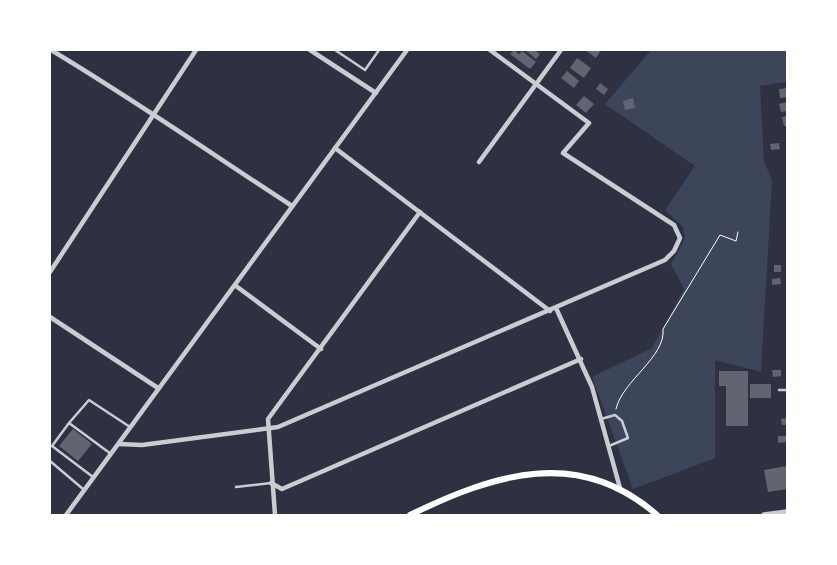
<svg xmlns="http://www.w3.org/2000/svg" width="837" height="565" viewBox="0 0 837 565" font-family="'Crimson Pro',serif">
<style>
.green{fill:#3c4559}
.building{fill:#626471}
.lines{fill:none;stroke-linecap:round;stroke-linejoin:round}
.path{stroke:#fff;stroke-width:1}
.service{stroke:#caccd0;stroke-width:2.5}
.minor{stroke:#caccd0;stroke-width:4.5}
.tertiary{stroke:#caccd0;stroke-width:5.5}
.secondary{stroke:#fff;stroke-width:6}
</style>
<rect width="100%" height="100%" fill="#2d3142"/>
<path class="green" d="M651,50H787V82L760,86L764,161L772,180L761,372L715,360V458L633,489L592,377L652,348L684,289L671,264L685,239L683,227L665,210L695,166L605,104Z"/>
<g class="building">
<path d="M514,50L519,54L522,51L536,62L530,69L510,54Z"/>
<path d="M525,50H534L540,54L536,59Z"/>
<path d="M585,50H597L600,52L596,58Z"/>
<path d="M577,58L591,68L584,78L570,68Z"/>
<path d="M567,71L579,81L574,88L561,78Z"/>
<path d="M600,83L608,89L604,95L596,89Z"/>
<path d="M787,88V97L780,98L779,89Z"/>
<path d="M584,96L594,104L586,113L576,105Z"/>
<path d="M633,98L635,108L625,110L623,101Z"/>
<path d="M787,102V111L781,112L779,104Z"/>
<path d="M787,116V126H784L782,117Z"/>
<path d="M779,143L780,149L771,150L770,144Z"/>
<rect x="774" y="265" width="7" height="7"/>
<path d="M780,278L781,284L772,285V279Z"/>
<path d="M772,370H781V376L773,377Z"/>
<path d="M719,371H748V426H726V386H719Z"/>
<rect x="750" y="384" width="21" height="14"/>
<path d="M787,418V425H782L781,419Z"/>
<path d="M73,429L92,444L78,461L59,446Z"/>
<path d="M778,436H787V442L778,443Z"/>
<path d="M787,466V489L768,492L764,470Z"/>
</g>
<g class="lines">
<path class="path" d="M616,409C622,381 666,357 663,329L720,235L736,241L738,232"/>
<g class="service">
<path d="M335,50L365,70L379,50"/>
<path d="M779,390H787"/>
<path d="M601,419L615,415L622,421L628,438L609,446"/>
<path d="M69,423L52,446L93,477"/>
<path d="M111,454L69,423L89,400L130,427"/>
<path d="M50,461L83,489"/>
<path d="M236,487L271,483"/>
</g>
<g class="minor">
<path d="M51,50C133,99 212,154 292,206"/>
<path d="M310,50L376,93"/>
<path d="M335,148L550,311"/>
<path d="M479,162L561,50"/>
<path d="M50,272L196,50"/>
<path d="M236,286L321,349"/>
<path d="M556,308L592,387L620,488"/>
<path d="M50,317L158,388"/>
<path d="M119,444L142,445L278,427L665,260L674,251L680,238L674,225L563,153L589,123L490,50"/>
<path d="M271,483L282,489L581,359"/>
<path d="M66,515L407,50"/>
<path d="M275,515L268,419L420,212"/>
</g>
<path class="tertiary" d="M764,515L787,512"/>
<path class="secondary" d="M410,515C494,474 579,446 657,515"/>
</g>
<rect width="837" height="565" fill="none" stroke="#ffffff" stroke-width="102"/>
</svg>
